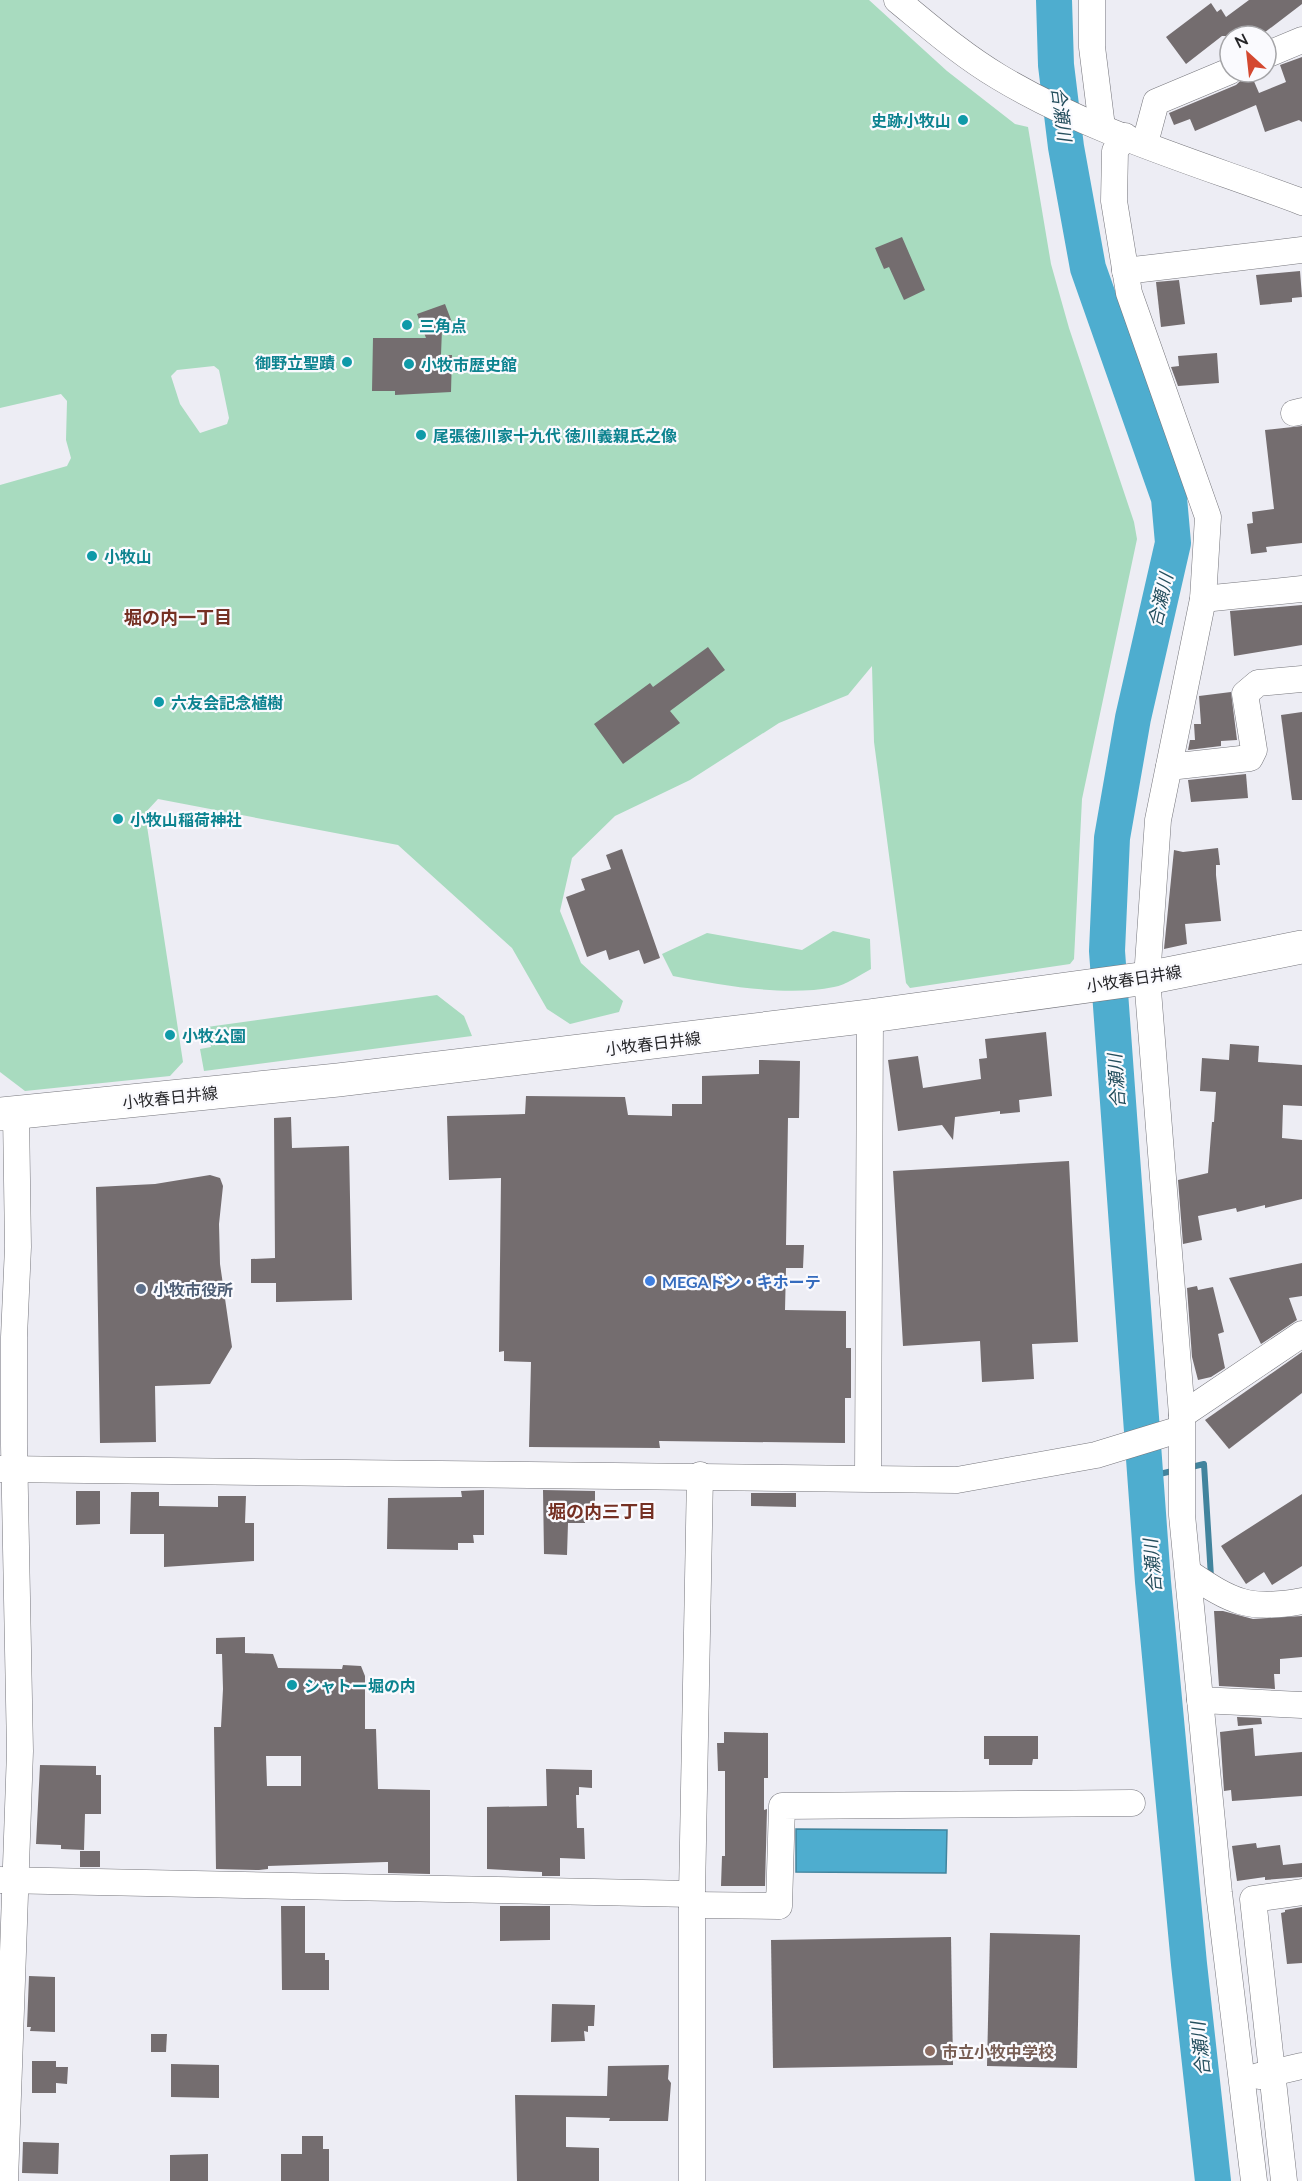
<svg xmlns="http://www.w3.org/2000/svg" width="1302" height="2181" viewBox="0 0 1302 2181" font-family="Lato,'Noto Sans JP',sans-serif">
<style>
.green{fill:#a8dbbf;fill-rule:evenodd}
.water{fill:#4eadcf;stroke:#42849d;stroke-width:1.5}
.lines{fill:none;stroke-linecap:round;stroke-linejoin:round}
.stream{stroke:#42849d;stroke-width:6}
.river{stroke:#4eadcf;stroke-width:36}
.building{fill:#746d6f;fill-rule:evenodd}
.minor-casing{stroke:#76767c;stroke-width:27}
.major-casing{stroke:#76767c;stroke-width:34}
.minor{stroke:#fff;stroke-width:26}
.major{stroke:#fff;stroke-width:33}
.culture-dot{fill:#0f9aa8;stroke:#fafafe;stroke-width:2}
.shop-dot{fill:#3f7fe0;stroke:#fafafe;stroke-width:2}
.service-dot{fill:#5c6f8a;stroke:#fafafe;stroke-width:2}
.education-dot{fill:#8d6e63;stroke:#fafafe;stroke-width:2}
.labels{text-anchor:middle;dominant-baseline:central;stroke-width:4.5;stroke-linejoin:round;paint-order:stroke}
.culture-label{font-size:16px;font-weight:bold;fill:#0d838f;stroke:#fafafe;text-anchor:start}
.street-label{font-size:16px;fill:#252528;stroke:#fafafe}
.shop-label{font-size:16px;font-weight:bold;fill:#366cbe;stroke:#fafafe;text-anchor:start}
.service-label{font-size:16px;font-weight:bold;fill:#4e5e75;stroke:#fafafe;text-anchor:start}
.education-label{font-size:16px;font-weight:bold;fill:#785e54;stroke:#fafafe;text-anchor:start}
.water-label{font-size:18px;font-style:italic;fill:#244e5d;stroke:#fafafe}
.neighbourhood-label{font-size:18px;font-weight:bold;fill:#753023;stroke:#fafafe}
</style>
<rect width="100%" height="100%" fill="#ededf4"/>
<g class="green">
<path d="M0,0H869L947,71L1015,124L1028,127L1051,264L1069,328L1134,522L1137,539L1082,799L1074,959L1070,964L910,988L906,983L874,742L872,666L848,695L779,723L690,780L615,816L572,858L560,911L581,963L623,1001L619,1012L570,1024L547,1009L512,948L398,845L158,799L145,813L183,1062L170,1076L25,1091L0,1072V485L67,466L71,458L66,440L67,401L61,394L0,408ZM214,366L219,370L229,418L227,424L200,433L180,404L171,376L177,370Z"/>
<path d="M833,931L870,939L871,969C860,975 846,985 834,987C786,997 720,985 673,976L662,954L707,933L802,950Z"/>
<path d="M437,995L464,1016L472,1036L204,1071L200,1049L211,1047L207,1027Z"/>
</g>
<path class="water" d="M796,1829L947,1830L946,1873L796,1872Z"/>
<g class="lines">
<g class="stream">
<path d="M1187,1468L1204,1464L1211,1577"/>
<path d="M1146,1477L1177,1470"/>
</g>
<path class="river" d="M1054,0L1056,65L1066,147L1088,268L1169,498L1173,543L1133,718L1112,838L1107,951L1153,1582L1189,1964L1213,2181"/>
</g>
<g class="building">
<path d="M1249,0H1302V4L1260,36H1222L1186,64L1166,37L1211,3L1217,12L1221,9L1226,17Z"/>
<path d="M1302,57V122L1299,120L1265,132L1256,105L1195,131L1190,119L1174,125L1169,113L1236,85L1250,72L1259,93L1286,82L1280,65Z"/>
<path d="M902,237L925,290L904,300L889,267L884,269L875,248Z"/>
<path d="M1300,271L1302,297L1292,298V302L1260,305L1256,275Z"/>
<path d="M1179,280L1185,324L1161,327L1156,282Z"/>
<path d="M445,304L453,325L442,329L441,355H452L451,392L395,395V391H372L373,338H426L417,314Z"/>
<path d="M1217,353L1219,383L1178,386L1171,367L1179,366L1178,356Z"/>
<path d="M1302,426V543L1266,547L1267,552L1251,554L1247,524L1253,523L1252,512L1274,509L1265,430Z"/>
<path d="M1302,605V645L1234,656L1230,611Z"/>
<path d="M708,647L725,670L670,711L680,723L623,764L594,724L650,683L653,687Z"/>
<path d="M1231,692L1237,740L1221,741V746L1188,750L1190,740H1195L1194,724H1201L1199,696Z"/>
<path d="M1302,712V800H1292L1281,715Z"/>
<path d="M1246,774L1248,798L1191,802L1188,780Z"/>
<path d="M1218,848L1220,865H1216V875L1221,921L1185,924L1187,944L1164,949L1174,850L1183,852Z"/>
<path d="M622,849L660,958L644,964L639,950L609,960L606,950L587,957L566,897L585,890L581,879L611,869L606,855Z"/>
<path d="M1046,1032L1052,1096L1019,1100L1020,1112L1000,1114V1111L955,1117L953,1140L942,1125L898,1131L888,1060L918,1056L923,1088L981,1079L979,1059L987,1058L985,1039Z"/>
<path d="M1230,1044L1259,1046L1258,1062L1302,1065V1106L1283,1105L1282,1138L1302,1140V1199L1265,1208V1205L1237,1212L1236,1208L1198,1216L1202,1240L1183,1244L1178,1180L1208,1173L1212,1122H1214L1216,1092L1200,1091L1202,1058L1229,1060Z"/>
<path d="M759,1060L800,1061L799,1118H788L786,1245H804L803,1268H786L785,1310L846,1311V1348H851V1398H845V1443L659,1441L660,1448L529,1447L531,1362L504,1361V1351L499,1352L501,1178L449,1180L447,1116L525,1114L526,1096L625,1097L628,1115L672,1116V1104H702V1076L759,1074Z"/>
<path d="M291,1117L292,1148L349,1146L352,1300L276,1302V1283H251V1259L275,1258L274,1118Z"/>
<path d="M1069,1161L1078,1342L1032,1344L1034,1379L982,1382L980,1341L903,1346L893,1171Z"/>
<path d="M210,1175L220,1178L223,1186L219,1224L220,1264L232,1347L210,1384L155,1386L156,1442L100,1443L96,1187L155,1184Z"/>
<path d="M1302,1263V1296L1289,1298L1297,1320L1261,1344L1229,1278Z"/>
<path d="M1197,1286L1198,1290L1213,1287L1224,1332L1218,1334L1225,1368L1211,1377L1198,1380L1192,1357L1187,1288Z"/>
<path d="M1302,1352V1393L1229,1449L1205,1420Z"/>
<path d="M484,1490V1535H473L474,1543H458V1550L387,1549L388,1498L462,1497L461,1491Z"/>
<path d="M543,1490L595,1491V1520H585V1523H568L567,1555L544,1554Z"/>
<path d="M76,1491H100V1524L76,1525Z"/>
<path d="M131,1492H159V1506L218,1507V1496H246L245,1523H254V1561L164,1567V1534H130Z"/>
<path d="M751,1493H796V1507L751,1506Z"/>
<path d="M1302,1494V1566L1272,1585L1264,1572L1246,1584L1221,1546Z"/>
<path d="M1214,1611H1223L1253,1619L1302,1616V1657L1280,1659V1674H1274L1275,1689L1219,1686Z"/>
<path d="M245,1637V1653L273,1654L278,1668L342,1669L343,1665L361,1666L365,1676V1729H376L378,1789L430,1790V1874L388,1873V1862H386L268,1866V1869L259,1870L216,1869L214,1727H221L223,1689L222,1654H216V1638ZM266,1756H301V1786H267Z"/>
<path d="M1237,1717L1261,1718L1262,1724L1238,1726Z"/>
<path d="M1253,1728L1255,1756L1302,1752V1796L1232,1801L1231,1790L1224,1791L1220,1732Z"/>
<path d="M724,1732L768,1733V1778H764V1810L767,1809L765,1886H721L722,1856H725V1771H718L717,1743H724Z"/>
<path d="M984,1736H1038V1759H1033L1032,1765H989V1759H984Z"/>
<path d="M40,1765L96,1766V1775H101V1814H85L84,1850L61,1849V1845L36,1844Z"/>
<path d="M546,1769L592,1770V1788L579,1787V1795H576L577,1828H584L585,1859L560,1858V1876H542V1872L487,1869V1807L547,1806Z"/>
<path d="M1256,1843L1257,1848L1280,1845L1283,1865L1302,1863V1877L1265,1880V1877L1237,1881L1232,1846Z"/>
<rect x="80" y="1851" width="20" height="16"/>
<path d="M281,1906H305V1953H325V1960H329V1990H282Z"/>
<path d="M500,1906H550V1940L500,1941Z"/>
<path d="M1302,1907V1963L1287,1964L1281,1913L1285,1912V1910Z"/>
<path d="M990,1933L1080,1935L1077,2068L987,2066Z"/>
<path d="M951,1937L953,2065L773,2068L771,1940Z"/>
<path d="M29,1976L55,1977V2032L30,2031L31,2027H27Z"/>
<path d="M552,2004L595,2005L594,2026H588V2032L584,2031L585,2041L551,2042Z"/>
<path d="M151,2034H167L166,2052H151Z"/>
<path d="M32,2061H56V2067H68L67,2084L56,2083V2093H32Z"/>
<path d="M171,2064L219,2065V2098L171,2097Z"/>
<path d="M669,2065L668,2079L671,2083L668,2121H609L610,2118L566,2117V2147L599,2148V2181H517L515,2095L607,2096L608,2066Z"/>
<path d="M302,2136H323V2149H329V2181H281V2154H302Z"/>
<path d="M23,2142L59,2143L58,2174L22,2173Z"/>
<path d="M208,2154V2181H170V2155Z"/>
</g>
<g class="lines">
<g class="minor-casing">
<g id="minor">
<path d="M897,0C930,27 962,55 999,77C1092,133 1201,164 1302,202"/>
<path d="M1092,0V47L1102,127"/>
<path d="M1266,55L1302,40"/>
<path d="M1125,136L1115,151L1114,201L1129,293L1208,517L1203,599L1158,820L1147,978L1182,1415V1515L1219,1893L1254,2181"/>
<path d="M1145,143L1156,102L1230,71"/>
<path d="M1125,271L1302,250"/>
<path d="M1294,413L1302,411"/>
<path d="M1203,599L1302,589"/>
<path d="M1169,767L1250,758L1254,750L1245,694L1258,683L1302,679"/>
<path d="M1182,1415L1302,1334"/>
<path d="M0,1469L957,1480L1096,1455L1181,1429"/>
<path d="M868,1478L870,1016"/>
<path d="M1189,1573C1232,1602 1249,1611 1302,1601"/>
<path d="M1200,1700L1302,1705"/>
<path d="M0,1880L692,1894"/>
<path d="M692,1905L779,1906L782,1806L1132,1803"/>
<path d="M1259,2076L1302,2066"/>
<path d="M5,2181L20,1751L14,1445V1337L18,1247L16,1113"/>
<path d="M692,2181V1894L700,1475"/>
<path d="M1284,2181L1253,1899L1302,1892"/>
</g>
</g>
<g class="major-casing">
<path id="major" d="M0,1114L338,1080L870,1016L1147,978L1302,947"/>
</g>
<use href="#minor" class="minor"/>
<use href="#major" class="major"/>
</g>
<g class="culture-dot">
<circle cx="963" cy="120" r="6"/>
<circle cx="407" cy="325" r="6"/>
<circle cx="347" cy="362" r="6"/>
<circle cx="409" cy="364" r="6"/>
<circle cx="421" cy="435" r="6"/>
<circle cx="92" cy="556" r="6"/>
<circle cx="159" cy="702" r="6"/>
<circle cx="118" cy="819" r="6"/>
<circle cx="170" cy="1035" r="6"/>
<circle cx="292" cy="1685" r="6"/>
</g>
<circle class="shop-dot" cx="650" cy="1281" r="6"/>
<circle class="service-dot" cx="141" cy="1289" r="6"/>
<circle class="education-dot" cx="930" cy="2051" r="6"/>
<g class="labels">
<g class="culture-label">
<text x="951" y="120" text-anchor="end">史跡小牧山</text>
<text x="419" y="325">三角点</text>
<text x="335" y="362" text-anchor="end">御野立聖蹟</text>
<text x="421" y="364">小牧市歴史館</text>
<text x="433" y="435">尾張徳川家十九代 徳川義親氏之像</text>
<text x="104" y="556">小牧山</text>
<text x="171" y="702">六友会記念植樹</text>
<text x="130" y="819">小牧山稲荷神社</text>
<text x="182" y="1035">小牧公園</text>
<text x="304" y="1685">シャトー堀の内</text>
</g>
<g class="street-label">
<text transform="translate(1134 978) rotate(-9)">小牧春日井線</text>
<text transform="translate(653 1043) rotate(-7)">小牧春日井線</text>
<text transform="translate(170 1097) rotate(-6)">小牧春日井線</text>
</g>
<g class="shop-label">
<text x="662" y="1281">MEGAドン・キホーテ</text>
</g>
<g class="service-label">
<text x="153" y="1289">小牧市役所</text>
</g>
<g class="education-label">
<text x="942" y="2051">市立小牧中学校</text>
</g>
<g class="water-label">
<text transform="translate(1062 114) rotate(83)">合瀬川</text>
<text transform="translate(1160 600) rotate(-77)">合瀬川</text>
<text transform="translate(1116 1081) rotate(-94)">合瀬川</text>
<text transform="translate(1152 1566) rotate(-95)">合瀬川</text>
<text transform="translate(1200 2049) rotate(-96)">合瀬川</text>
</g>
<g class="neighbourhood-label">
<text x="178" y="617">堀の内一丁目</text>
<text x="602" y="1511">堀の内三丁目</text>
</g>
</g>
<g transform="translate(1248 54) rotate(333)"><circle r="28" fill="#fafafe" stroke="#a5a5a8" stroke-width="1.5"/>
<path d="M0-4.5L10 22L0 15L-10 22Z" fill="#d44830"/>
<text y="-9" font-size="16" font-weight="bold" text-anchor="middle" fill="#252528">N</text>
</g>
</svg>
